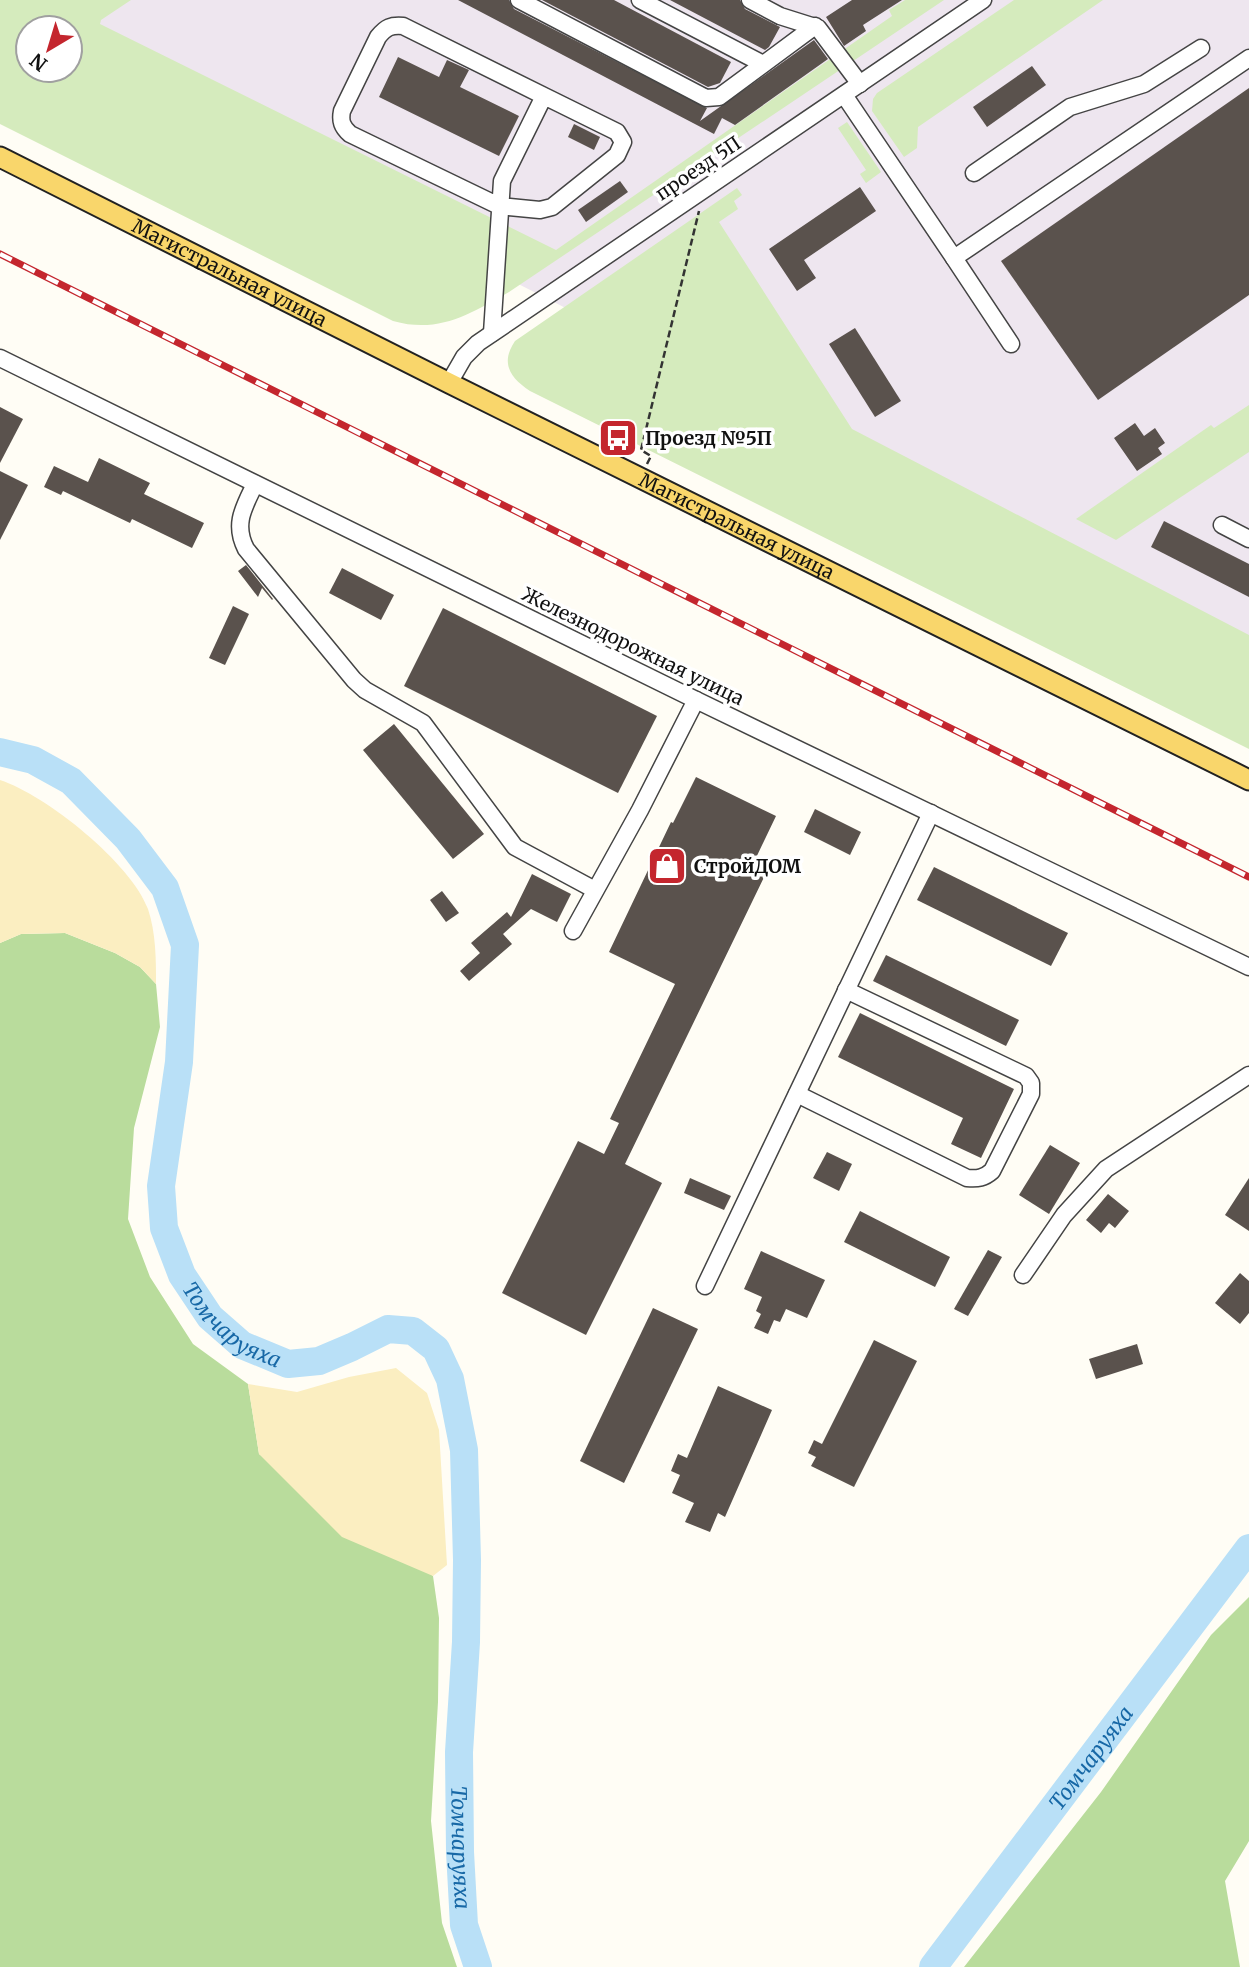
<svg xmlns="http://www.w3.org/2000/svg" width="1249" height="1967" viewBox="0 0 1249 1967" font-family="Merriweather,serif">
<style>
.industrial{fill:#eee6ef}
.green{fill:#d5ebbd;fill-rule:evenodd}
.forest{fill:#b9dc9c}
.sand{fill:#fbeec1}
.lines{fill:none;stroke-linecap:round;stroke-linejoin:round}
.river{stroke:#b9e0f7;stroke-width:28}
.building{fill:#5a524d}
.minor-casing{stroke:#444;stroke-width:19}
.major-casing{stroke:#222;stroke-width:23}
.path{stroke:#333;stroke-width:2.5;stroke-dasharray:7 3.5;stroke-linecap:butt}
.minor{stroke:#fff;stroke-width:16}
.major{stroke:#f9d66b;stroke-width:19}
.rail-casing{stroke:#c4262e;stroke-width:7}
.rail{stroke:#fff;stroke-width:4.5;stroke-dasharray:13;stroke-linecap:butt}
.labels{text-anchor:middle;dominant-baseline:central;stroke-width:7;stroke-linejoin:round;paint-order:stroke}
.street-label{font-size:19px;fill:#111;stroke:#fff}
.poi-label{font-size:19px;font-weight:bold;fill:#111;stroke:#fff;text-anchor:start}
.water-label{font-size:21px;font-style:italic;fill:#1768a6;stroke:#fff}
</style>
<rect width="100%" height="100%" fill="#fffdf5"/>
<path class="industrial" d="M0,0H1249V664L843,449L70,56V28H28Z"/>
<g class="green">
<path d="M0,0H131L101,20L100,24L556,250L892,16L889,10L905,0H944L509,292C470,314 439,334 393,321L0,124ZM28,28H70V70H28Z"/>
<path d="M1014,0H1103L918,127L917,148L904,157L872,111L873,99L877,93Z"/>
<path d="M847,122L881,172L866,183L860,174L866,170L838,128Z"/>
<path d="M737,188L742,195L734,201L738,209L719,222L852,429L1249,635V749L530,391C510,378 500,363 515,341Z"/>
<path d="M1249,405V452L1116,540L1076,519L1211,425L1214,428Z"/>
</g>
<g class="forest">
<path d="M65,933L115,953L140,967L156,984L160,1027L134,1128L128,1219L150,1277L193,1344L248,1384L259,1454L413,1559L433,1576L439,1618L438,1702L431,1821L442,1923L457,1967H0V943L21,934Z"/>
<path d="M1249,1597V1841L1225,1881L1240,1967H964L1101,1792L1211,1635Z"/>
</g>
<g class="sand">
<path d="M0,780C46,795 131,863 148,909C156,933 156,960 156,984L140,967L115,953L65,933L21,934L0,943Z"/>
<path d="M396,1368L427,1393L439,1430L447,1565L433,1576L342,1537L259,1454L248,1384L297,1392L349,1377Z"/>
</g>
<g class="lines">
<g class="river">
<path id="s1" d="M0,752L33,760L71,781L128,839L165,888L185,945L179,1062L161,1186L164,1228L182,1275L210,1317L242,1345L288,1364L319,1361L352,1347L388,1329L413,1331L436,1349L450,1379L464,1450L467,1560L466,1642L459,1752L460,1852L464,1925L478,1967"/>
<path id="s2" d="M933,1967L1249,1548"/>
</g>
</g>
<g class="building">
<path d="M458,0H509L514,9L707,108L700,121L814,40L828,59L735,125L722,118L714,134Z"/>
<path d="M542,0H614L731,62L720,83L708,87Z"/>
<path d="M670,0H740L745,9L780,27L769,47L765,50Z"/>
<path d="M852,0H902L863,25L866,31L844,46L826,17Z"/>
<path d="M398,57L439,77L447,60L469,70L460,87L519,116L499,156L379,97Z"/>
<path d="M1032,66L1046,85L987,127L973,107Z"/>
<path d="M1249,88V295L1098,400L1001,261Z"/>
<path d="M574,124L600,137L594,150L568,137Z"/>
<path d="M620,181L628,192L586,222L578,210Z"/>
<path d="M860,187L876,211L804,260L816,278L797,291L769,249Z"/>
<path d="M855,328L901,401L875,417L829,344Z"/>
<path d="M0,407L23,419L0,463Z"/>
<path d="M1135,423L1144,436L1155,428L1165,443L1158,448L1162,454L1137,471L1114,438Z"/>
<path d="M99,458L150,483L144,494L204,523L192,548L132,519L130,523L63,491L61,495L44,487L54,466L88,482Z"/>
<path d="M0,471L28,485L0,540Z"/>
<path d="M1164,521L1249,564V597L1151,547Z"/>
<path d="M246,565L273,599L272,600L262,588L258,597L238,571Z"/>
<path d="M342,568L394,595L381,620L329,593Z"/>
<path d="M233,606L249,614L225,665L209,658Z"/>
<path d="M443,608L657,716L618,793L404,686Z"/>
<path d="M394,724L484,834L453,859L363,750Z"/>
<path d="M696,777L776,816L754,862L768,869L625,1164L662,1183L586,1335L502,1293L578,1141L604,1154L619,1123L610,1119L675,984L609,952L671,822L673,823Z"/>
<path d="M815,809L861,832L850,855L804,832Z"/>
<path d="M934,867L1068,933L1051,966L917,900Z"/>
<path d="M532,874L571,894L557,922L531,909L503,934L512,944L469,981L460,971L480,953L471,943L507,912L511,917Z"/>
<path d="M442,891L459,913L446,922L430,900Z"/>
<path d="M886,955L1019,1020L1006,1046L873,981Z"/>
<path d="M860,1013L1014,1089L981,1158L951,1144L963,1118L838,1057Z"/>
<path d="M1050,1145L1080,1163L1049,1214L1019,1195Z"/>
<path d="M827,1152L852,1164L839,1191L813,1178Z"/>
<path d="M690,1178L731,1196L724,1210L684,1193Z"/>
<path d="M1249,1178V1231L1225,1215Z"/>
<path d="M1108,1194L1129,1211L1115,1228L1109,1223L1101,1233L1086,1220Z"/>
<path d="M860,1211L950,1257L935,1287L844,1242Z"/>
<path d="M988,1250L1002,1257L968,1316L954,1309Z"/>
<path d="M761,1251L825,1280L807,1318L786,1309L780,1322L774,1320L768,1334L754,1328L761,1314L756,1311L762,1297L744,1289Z"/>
<path d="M1240,1273L1249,1281V1313L1240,1324L1215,1303Z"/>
<path d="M653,1308L698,1329L624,1483L580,1461Z"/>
<path d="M874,1340L917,1361L854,1487L811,1466L816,1457L808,1453L814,1440L822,1444Z"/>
<path d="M1137,1344L1143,1364L1096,1379L1089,1359Z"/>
<path d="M718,1386L772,1410L725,1517L718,1513L710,1532L685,1522L694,1503L672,1493L680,1475L671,1471L678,1454L687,1458Z"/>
</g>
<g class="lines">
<g class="minor-casing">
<g id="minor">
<path d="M519,0L706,98L719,97L815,26"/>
<path d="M640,0L763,64"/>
<path d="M750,0L780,16L818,28L860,84"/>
<path d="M844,95L954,258"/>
<path d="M974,173L1070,107L1144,84L1201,48"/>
<path d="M492,333L502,181L544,96L403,26C391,25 386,27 378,37L342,111C340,121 342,127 350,134L499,206L540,210L552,207L617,155L623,142L617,132L544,96"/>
<path d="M1011,344L954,258L1249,58"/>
<path d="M0,358L696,700L1249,967"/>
<path d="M449,383L464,357L478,343L983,0"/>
<path d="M255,484C244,507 233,524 246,549L354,680L365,690L423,723L515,847L595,890"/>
<path d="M1222,525L1249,539"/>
<path d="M573,931L640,810L696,700"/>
<path d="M797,1094L967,1178C978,1179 984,1178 992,1171L1031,1094V1083L1026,1076L846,990"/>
<path d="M1023,1275L1064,1215L1106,1169L1249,1075"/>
<path d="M705,1286L931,813"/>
</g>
</g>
<g class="major-casing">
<g id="major">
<path id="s3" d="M0,157L449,383L1249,780"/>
</g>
</g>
<path class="path" d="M647,464L651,456L641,450L699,211"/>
<use href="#minor" class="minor"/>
<use href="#major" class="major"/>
<g class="rail-casing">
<path id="rail" d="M0,254L1249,877"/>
</g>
<use href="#rail" class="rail"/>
</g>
<defs>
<g id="bus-square" transform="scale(2.0125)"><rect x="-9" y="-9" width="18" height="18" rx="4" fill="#c4262e" stroke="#fff"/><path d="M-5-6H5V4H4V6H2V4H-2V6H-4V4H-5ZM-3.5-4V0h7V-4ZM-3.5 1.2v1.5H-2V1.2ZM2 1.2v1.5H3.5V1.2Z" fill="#fff"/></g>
<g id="shop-square" transform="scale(2.0125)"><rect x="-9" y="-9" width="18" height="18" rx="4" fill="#c4262e" stroke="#fff"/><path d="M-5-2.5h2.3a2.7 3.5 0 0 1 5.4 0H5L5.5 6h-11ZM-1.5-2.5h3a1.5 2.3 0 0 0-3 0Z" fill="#fff"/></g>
</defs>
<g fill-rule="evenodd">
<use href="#bus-square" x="618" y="438"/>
<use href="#shop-square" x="667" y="866"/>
</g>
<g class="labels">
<g class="street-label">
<text transform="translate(698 168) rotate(-34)">проезд 5П</text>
<text stroke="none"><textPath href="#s3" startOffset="257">Магистральная улица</textPath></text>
<text stroke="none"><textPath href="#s3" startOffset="824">Магистральная улица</textPath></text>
<text transform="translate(633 646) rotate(26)">Железнодорожная улица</text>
</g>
<g class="poi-label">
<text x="645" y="438">Проезд №5П</text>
<text x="694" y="866">СтройДОМ</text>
</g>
<g class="water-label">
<text stroke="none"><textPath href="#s1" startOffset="688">Томчаруяха</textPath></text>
<text stroke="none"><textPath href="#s2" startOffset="262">Томчаруяха</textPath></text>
<text stroke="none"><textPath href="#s1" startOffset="1423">Томчаруяха</textPath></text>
</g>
</g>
<g transform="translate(49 49) rotate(218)"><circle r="33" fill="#ffffff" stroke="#a0a0a0" stroke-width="2"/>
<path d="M0-5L12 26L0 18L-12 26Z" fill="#c4262e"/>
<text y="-10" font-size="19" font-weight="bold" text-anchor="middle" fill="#111111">N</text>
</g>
</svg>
